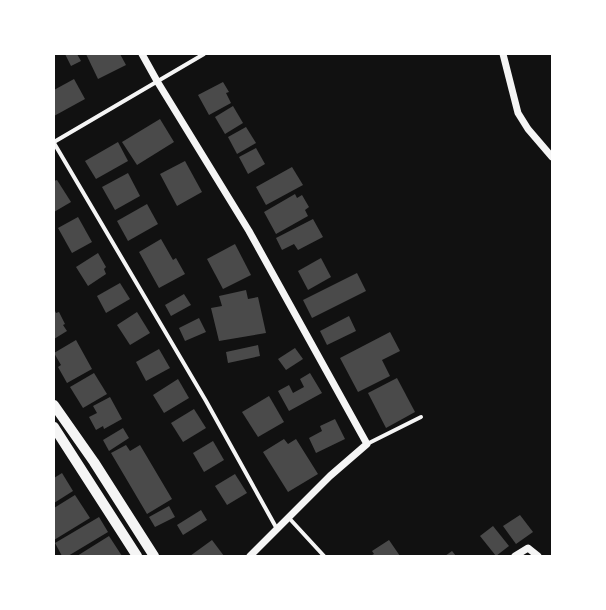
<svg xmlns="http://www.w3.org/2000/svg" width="606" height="610" viewBox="0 0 606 610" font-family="Helvetica,sans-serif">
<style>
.building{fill:#4a4a4a}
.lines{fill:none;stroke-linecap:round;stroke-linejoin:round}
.minor{stroke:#f5f5f5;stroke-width:4}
.tertiary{stroke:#f5f5f5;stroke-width:7}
.primary{stroke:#f5f5f5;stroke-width:10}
</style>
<rect width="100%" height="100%" fill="#111"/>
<g class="building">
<path d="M65,54H77L81,61L71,66Z"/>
<path d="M86,54H120L126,65L98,79Z"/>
<path d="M74,79L85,99L54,116V90Z"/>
<path d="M223,82L229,92L226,93L231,103L209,115L198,95Z"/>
<path d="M233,106L243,123L225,134L215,117Z"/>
<path d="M160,119L174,142L137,165L122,142Z"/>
<path d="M246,127L256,143L237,154L228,137Z"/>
<path d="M118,142L128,161L96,179L85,161Z"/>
<path d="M256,148L265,164L248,174L239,157Z"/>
<path d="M185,161L202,192L177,206L160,174Z"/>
<path d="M292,167L303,185L266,205L256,187Z"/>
<path d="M128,173L140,196L115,210L102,187Z"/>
<path d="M57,180L71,202L54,212V181Z"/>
<path d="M295,194L297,198L302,195L309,207L305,210L308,216L276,234L264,212Z"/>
<path d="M147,204L158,224L128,241L117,221Z"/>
<path d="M78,217L92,242L72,253L58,228Z"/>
<path d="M313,219L323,237L298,250L294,244L282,250L276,238Z"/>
<path d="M161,239L173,260L176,258L185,274L159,288L139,252Z"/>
<path d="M235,244L251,275L223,289L207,259Z"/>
<path d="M98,253L106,267L104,269L106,274L88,286L76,267Z"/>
<path d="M321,258L331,277L308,290L298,271Z"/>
<path d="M357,273L366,291L312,318L303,300Z"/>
<path d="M120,283L130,299L106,313L97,296Z"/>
<path d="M246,290L248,299L258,297L266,333L219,341L211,308L222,306L219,296Z"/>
<path d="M184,294L191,305L171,316L165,305Z"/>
<path d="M54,309L56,313L59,312L65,324L63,325L67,331L54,339Z"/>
<path d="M137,312L150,333L130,345L117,325Z"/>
<path d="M349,316L356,331L327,345L320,331Z"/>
<path d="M199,318L206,332L185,341L179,328Z"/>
<path d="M390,332L400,351L382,360L390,376L358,392L340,358Z"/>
<path d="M76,340L92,369L67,383L58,367L61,365L54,353Z"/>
<path d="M258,345L260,356L228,363L226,352Z"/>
<path d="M295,348L303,359L286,370L278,359Z"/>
<path d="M159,349L170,368L146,381L136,362Z"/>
<path d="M94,373L107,394L83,408L70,387Z"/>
<path d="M310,373L322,393L289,411L278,391L289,385L293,393L304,387L300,379Z"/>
<path d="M397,378L415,412L386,428L368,393Z"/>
<path d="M178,379L189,398L164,413L153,395Z"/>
<path d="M269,396L284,422L258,437L242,412Z"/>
<path d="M110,397L122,419L104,429L103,426L96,430L89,417L97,413L93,406Z"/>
<path d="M194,409L206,428L183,442L171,423Z"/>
<path d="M335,419L345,439L316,453L309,438L322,431L320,426Z"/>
<path d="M123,428L129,438L109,451L103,440Z"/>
<path d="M284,439L288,444L296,439L318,474L288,492L263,452Z"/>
<path d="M213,441L224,460L204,472L193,453Z"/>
<path d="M126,445L130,451L140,445L172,499L147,514L111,453Z"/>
<path d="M62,473L73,491L54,503V478Z"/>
<path d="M235,474L247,493L227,505L215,486Z"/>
<path d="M75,495L90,518L54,540V508Z"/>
<path d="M169,506L175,517L155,527L149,517Z"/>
<path d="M201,510L207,520L183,535L177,525Z"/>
<path d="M520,515L533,532L516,544L503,526Z"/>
<path d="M99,517L108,532L68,556H62L55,543Z"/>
<path d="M493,526L509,546L496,556L480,536Z"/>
<path d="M109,536L122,556H77Z"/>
<path d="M212,540L224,556H190Z"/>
<path d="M389,540L400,556H370L374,554L372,551Z"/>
<path d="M452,551L456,556H445Z"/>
</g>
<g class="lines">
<g class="minor">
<path d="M54,142L204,54"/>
<path d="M54,143L206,401L277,529"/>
<path d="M367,444L421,417"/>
<path d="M289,518L324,556"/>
</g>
<g class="tertiary">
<path d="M142,54L157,81L249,231L367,444L330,476L250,556"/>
<path d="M503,54L518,113L528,129L552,157"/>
<path d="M515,556L528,548L538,556"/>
</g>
<g class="primary">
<path d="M54,405L94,462L154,556"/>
<path d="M54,427L137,556"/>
</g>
</g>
<rect width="606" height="610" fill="none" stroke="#ffffff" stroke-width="110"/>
</svg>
